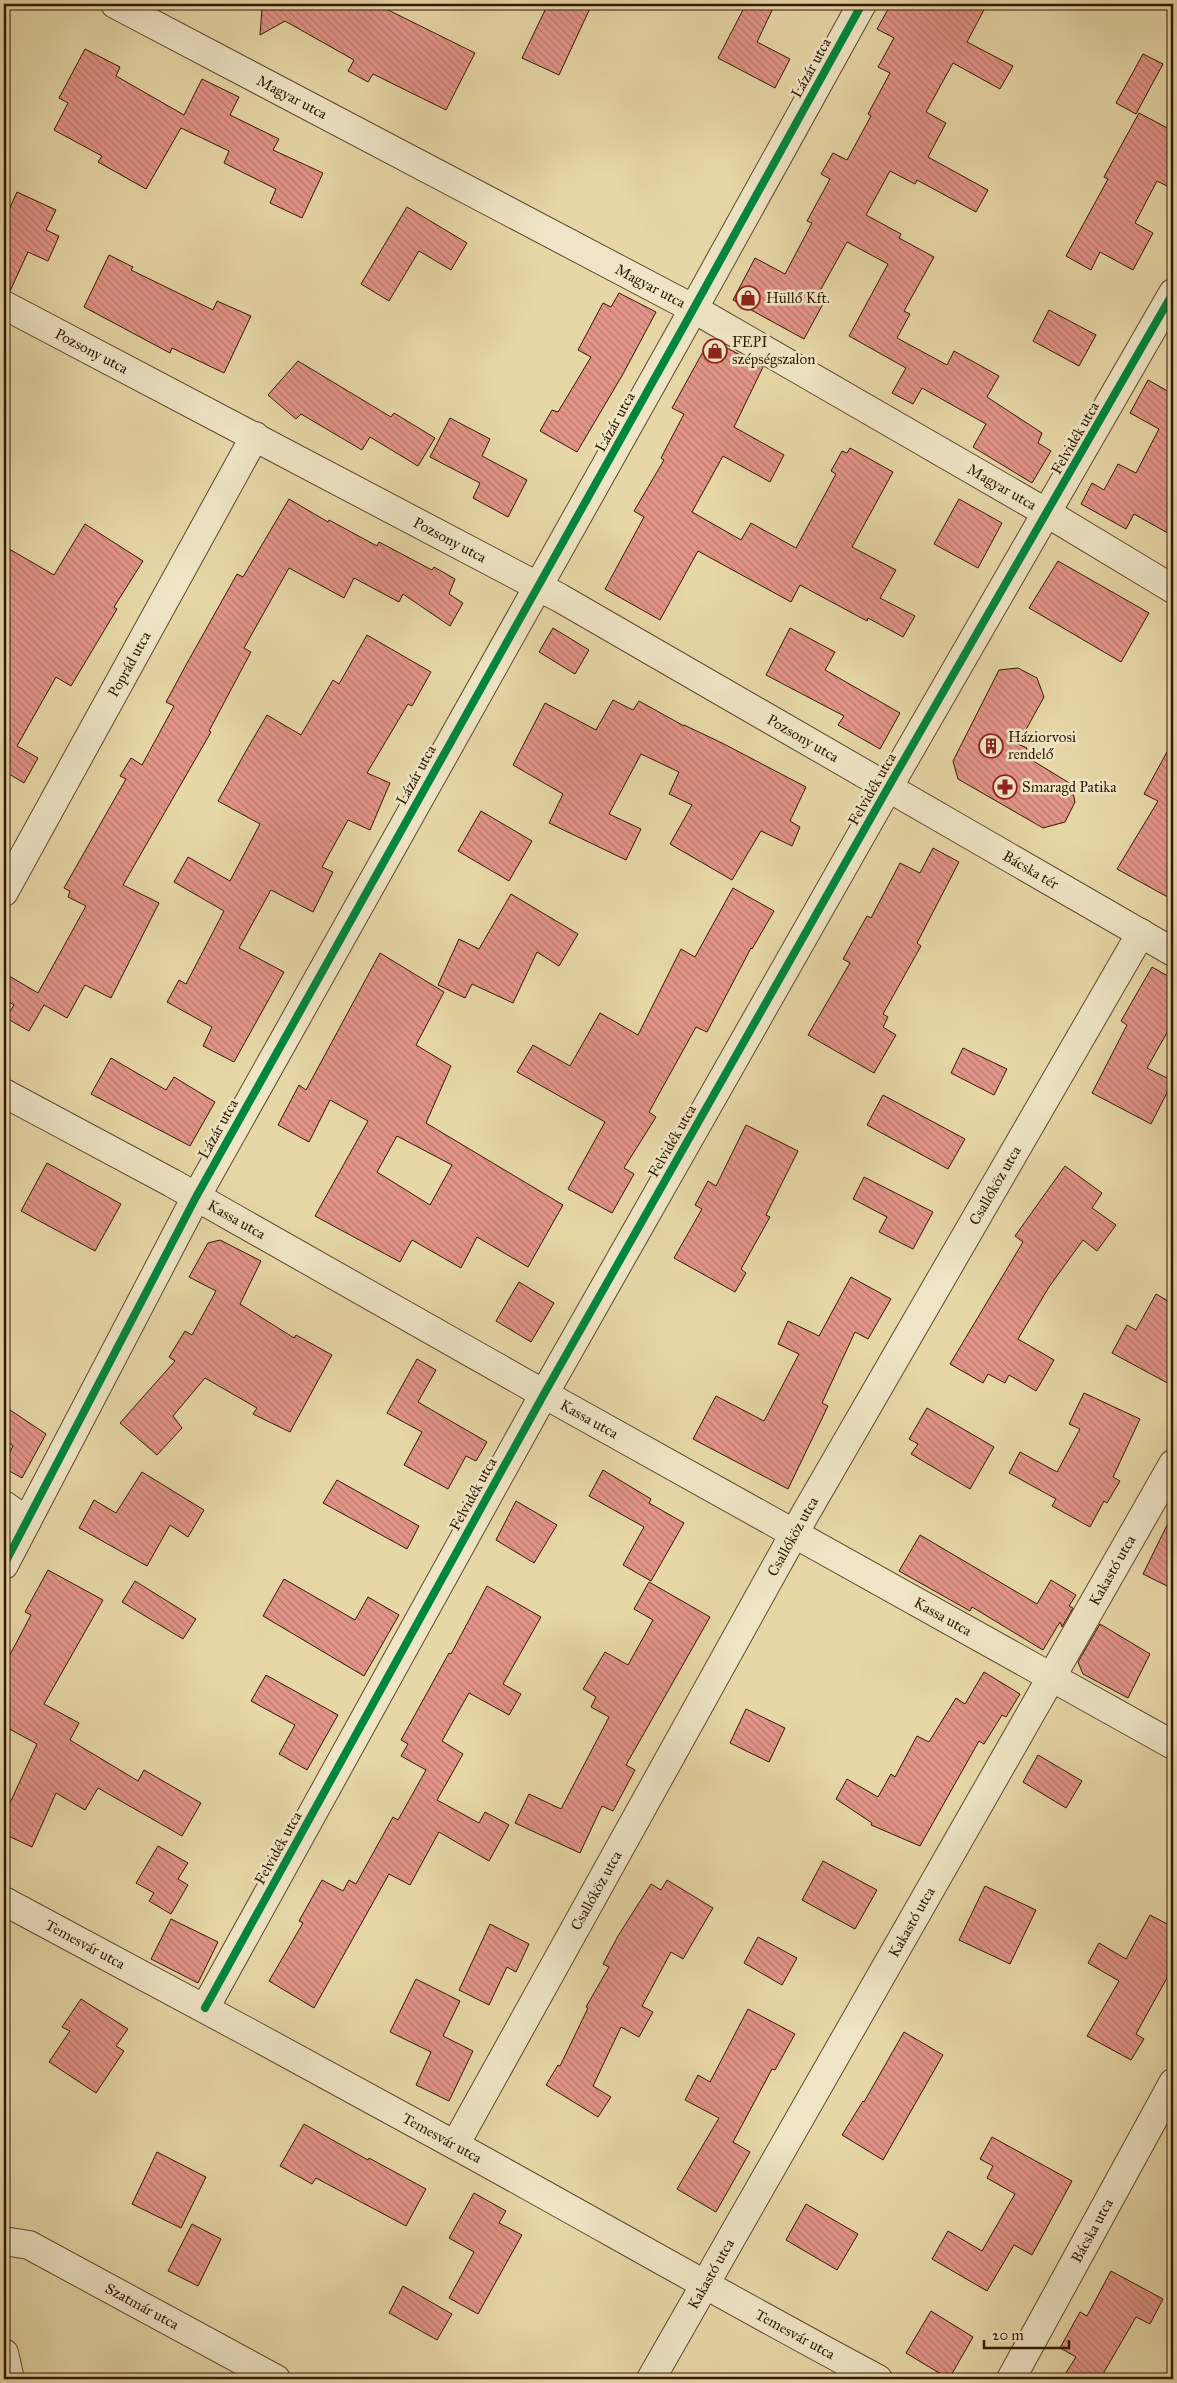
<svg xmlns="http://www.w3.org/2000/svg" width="1177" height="2383" viewBox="0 0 1177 2383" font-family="'IM FELL Great Primer',serif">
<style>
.building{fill:url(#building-back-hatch);stroke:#321902;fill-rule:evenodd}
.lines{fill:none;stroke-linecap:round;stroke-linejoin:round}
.minor-casing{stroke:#5f482b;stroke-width:30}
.minor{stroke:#efe5c6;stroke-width:28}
.cycleway-casing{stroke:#efe5c6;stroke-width:11}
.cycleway{stroke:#00873e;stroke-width:8}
.labels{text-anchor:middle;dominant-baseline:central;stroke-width:5;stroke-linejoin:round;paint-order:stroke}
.street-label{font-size:15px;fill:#321902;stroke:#efe5c6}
.poi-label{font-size:15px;fill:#321902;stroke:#efe5c6;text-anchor:start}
</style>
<defs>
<pattern id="building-back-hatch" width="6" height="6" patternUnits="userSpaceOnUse" patternTransform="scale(1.25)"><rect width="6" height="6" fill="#e49589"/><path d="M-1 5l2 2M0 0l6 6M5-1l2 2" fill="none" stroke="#b9796e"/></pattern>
</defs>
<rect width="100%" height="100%" fill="#e7d7a7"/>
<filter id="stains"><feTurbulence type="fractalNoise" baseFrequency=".004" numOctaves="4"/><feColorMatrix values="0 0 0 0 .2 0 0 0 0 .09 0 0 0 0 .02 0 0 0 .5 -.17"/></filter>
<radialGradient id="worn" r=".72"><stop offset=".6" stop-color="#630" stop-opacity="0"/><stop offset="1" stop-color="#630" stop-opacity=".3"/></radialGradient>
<g class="building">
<path d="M255,4H376L475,53L446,110L373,74L368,82L348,71L354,60L285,21L260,35L262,8Z"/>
<path d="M548,4H592L559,75L522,58Z"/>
<path d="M746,4H775L757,42L790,59L775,88L718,58Z"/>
<path d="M891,4H987L967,42L1013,66L1000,89L953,63L926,112L946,123L928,157L988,190L976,212L917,180L915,184L890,171L866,215L901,234L899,238L934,257L904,311L910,314L897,338L947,365L954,351L999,376L987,397L1042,433L1038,443L1051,451L1032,483L973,447L986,424L922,388L913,404L892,393L906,368L849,336L888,264L847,242L815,300L823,304L804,339L733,300L755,258L785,274L812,223L807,221L830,179L821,174L833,153L847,160L871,116L868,114L890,73L878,67L894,38L877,29Z"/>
<path d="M85,49L120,67L116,76L184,115L202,79L239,97L230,115L279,139L273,150L323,173L302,218L270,203L276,189L224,163L229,151L181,128L146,189L98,162L102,156L54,130L68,103L59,98Z"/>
<path d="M1143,54L1163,64L1136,114L1116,103Z"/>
<path d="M1139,113L1173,131V189L1157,181L1135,223L1153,233L1133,270L1100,252L1091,270L1066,256L1108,179L1104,177Z"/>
<path d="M17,192L56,210L46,230L59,236L48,261L28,252L10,291L4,289V221Z"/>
<path d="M407,207L467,243L451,270L419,251L389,301L361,284Z"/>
<path d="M109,255L133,267L131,270L213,310L217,301L251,316L224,373L172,348L170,353L84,307Z"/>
<path d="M619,293L656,312L623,374L577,452L540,431L552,410L558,412L591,357L578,350L603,303L611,307Z"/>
<path d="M1049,310L1096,335L1079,366L1033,341Z"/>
<path d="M710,339L763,367L734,427L784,455L770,482L723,456L692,512L741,540L751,523L796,548L836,474L831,471L842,451L847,453L850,448L893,472L852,547L896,570L880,598L915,616L903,637L868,618L867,621L800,585L791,602L698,551L660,620L605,589L644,517L634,511L664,460L661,458L684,414L672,408Z"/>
<path d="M298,361L391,417L394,413L435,438L418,466L370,437L362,450L301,414L296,419L268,395Z"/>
<path d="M1148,380L1173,394V536L1134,514L1126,529L1081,504L1092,483L1104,490L1118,464L1136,473L1159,429L1130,413Z"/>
<path d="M450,418L490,439L482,456L527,480L508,517L473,498L480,483L430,457Z"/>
<path d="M289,499L328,522L329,520L377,546L379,542L432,570L434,567L455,579L449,594L463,603L450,626L403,594L399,602L354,578L344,598L289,568L244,648L251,652L209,731L211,732L123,885L159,903L111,998L85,985L67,1018L44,1005L29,1031L6,1018L14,1005L4,999V973L38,993L86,906L68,897L70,891L64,888L126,779L120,776L131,758L142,765L174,706L166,702L186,665L237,574L243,577Z"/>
<path d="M959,499L1002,523L978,568L934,544Z"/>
<path d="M85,524L143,561L114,607L117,609L71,686L56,677L17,746L38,758L24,783L4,771V546L54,575Z"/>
<path d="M1058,561L1149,613L1121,662L1029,608Z"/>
<path d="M553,628L589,650L575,674L539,652Z"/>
<path d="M790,628L835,652L825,670L900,713L880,749L838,725L844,716L766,675Z"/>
<path d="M367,635L431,672L412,706L408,704L367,773L390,783L370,830L348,820L322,867L333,872L313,912L271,890L239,948L284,972L234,1062L203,1046L212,1027L167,1002L179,980L186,984L224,911L174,882L188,857L230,881L260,824L218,801L246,751L267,715L301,735L333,680L339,684Z"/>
<path d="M1018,668L1037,678L1044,697L1018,744L1027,748L1025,756L1071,784L1075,802L1065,822L1043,828L958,779L953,761L999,670Z"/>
<path d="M613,700L633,710L639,701L684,726V725L722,743L806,787L790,821L800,827L792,846L761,831L732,880L670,844L692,805L669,794L679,772L641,754L609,814L641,829L626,860L549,823L563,794L513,765L545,703L596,730Z"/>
<path d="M1173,741V900L1117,869L1158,801L1144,794Z"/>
<path d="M481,811L532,841L509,881L458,851Z"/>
<path d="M933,848L959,862L917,943L921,946L883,1014L888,1017L883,1027L896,1035L874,1073L808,1035L850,963L843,959L867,916L871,918L900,863L920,873Z"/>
<path d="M733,888L774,911L752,949L751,948L707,1032L696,1027L649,1112L656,1117L624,1168L634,1174L612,1213L568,1189L605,1122L517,1072L533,1045L570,1066L600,1013L638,1035L681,949L695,957Z"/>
<path d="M511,894L578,934L559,966L537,952L513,1003L472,984L465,998L438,985L459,939L479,949Z"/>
<path d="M380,953L444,992L416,1045L451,1066L426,1123L563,1205L528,1267L477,1237L461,1268L412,1240L400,1262L315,1216L368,1121L330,1100L309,1142L278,1125L299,1085L306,1090ZM397,1136L452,1165L430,1205L377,1172Z"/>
<path d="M1152,967L1173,979V1022L1147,1068L1173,1081L1151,1124L1092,1093L1127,1025L1121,1021Z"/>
<path d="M963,1048L1007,1069L994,1095L951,1073Z"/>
<path d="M111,1058L166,1090L174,1077L215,1102L190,1146L91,1094Z"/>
<path d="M883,1095L965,1139L948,1169L867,1125Z"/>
<path d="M746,1125L798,1151L766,1215L770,1217L741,1269L746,1273L735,1292L674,1258L702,1209L695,1205L708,1181L716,1186Z"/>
<path d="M47,1163L121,1204L95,1251L21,1211Z"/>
<path d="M1065,1166L1102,1193L1092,1208L1116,1225L1097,1251L1083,1240L1049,1287L1018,1339L1054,1360L1036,1391L1009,1375L1005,1383L988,1374L983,1383L950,1364L1023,1242L1015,1236Z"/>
<path d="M864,1177L933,1212L913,1249L879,1232L887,1217L853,1199Z"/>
<path d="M220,1240L261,1261L240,1304L294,1338L296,1335L332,1355L290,1432L253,1414L257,1408L205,1378L173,1416L182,1428L157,1455L120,1423L175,1361L169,1357L185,1331L192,1335L216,1291L189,1277L208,1243Z"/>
<path d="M851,1277L891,1299L868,1339L855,1332L822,1403L828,1406L788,1489L693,1439L716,1396L764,1421L799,1354L778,1344L788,1321L819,1336Z"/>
<path d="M519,1282L554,1303L531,1342L496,1321Z"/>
<path d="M1156,1294L1173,1304V1386L1112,1353L1127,1325L1136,1330Z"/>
<path d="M417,1359L436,1370L418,1402L487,1442L476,1461L466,1456L448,1489L404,1465L422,1432L387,1413Z"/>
<path d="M1084,1393L1140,1419L1113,1477L1120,1481L1107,1503L1104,1501L1090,1527L1052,1506L1056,1499L1009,1473L1020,1452L1057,1472L1080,1429L1069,1424Z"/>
<path d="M4,1406L46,1434L22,1478L4,1468V1463L13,1446L4,1439Z"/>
<path d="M927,1408L994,1447L970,1489L911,1454L918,1444L909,1439Z"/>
<path d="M603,1470L651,1499L649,1503L684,1523L651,1581L623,1565L644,1527L589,1496Z"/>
<path d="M142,1472L204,1510L188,1537L170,1525L147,1566L79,1528L94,1500L116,1513Z"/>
<path d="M337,1480L419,1526L407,1549L323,1503Z"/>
<path d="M516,1501L557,1525L534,1563L496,1540Z"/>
<path d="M1173,1513V1589L1143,1574Z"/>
<path d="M920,1535L1037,1604L1051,1580L1076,1595L1069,1606L1073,1608L1062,1627L1060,1622L1043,1650L972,1607L970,1611L899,1571Z"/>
<path d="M48,1570L103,1600L44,1704L79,1723L70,1740L138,1781L144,1770L201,1803L182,1836L98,1788L85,1810L56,1793L32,1847L4,1834V1816L37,1744L4,1726V1666L31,1615L25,1612Z"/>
<path d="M284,1579L355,1620L368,1597L399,1615L364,1676L263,1616Z"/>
<path d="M135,1581L196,1619L183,1639L122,1602Z"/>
<path d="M649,1582L710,1617L626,1765L635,1770L613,1811L602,1806L580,1853L515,1823L529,1794L561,1809L609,1717L591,1707L596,1697L583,1689L605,1652L628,1665L653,1620L634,1609Z"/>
<path d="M487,1586L541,1617L503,1684L521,1694L509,1715L469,1693L442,1741L463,1754L437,1800L479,1823L485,1812L509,1825L489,1861L439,1832L410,1885L389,1874L314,2008L269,1981L303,1923L299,1921L322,1880L343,1891L349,1880L356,1884L393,1817L398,1820L426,1770L401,1756L408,1744L401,1740L449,1653L451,1654Z"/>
<path d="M1100,1624L1150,1654L1128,1698L1083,1674L1078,1662Z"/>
<path d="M984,1672L1020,1694L1006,1717L1002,1715L984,1744L979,1741L920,1846L871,1825L872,1823L836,1799L847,1779L878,1797L891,1774L895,1777L917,1736L929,1742L956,1698L965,1704Z"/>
<path d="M266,1675L338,1715L307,1770L279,1754L295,1725L251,1701Z"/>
<path d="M746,1709L785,1728L769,1762L730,1743Z"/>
<path d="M1038,1755L1082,1781L1066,1808L1023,1782Z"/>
<path d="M158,1846L188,1863L178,1879L188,1885L171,1914L149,1901L154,1893L136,1883Z"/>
<path d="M823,1861L877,1890L855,1929L802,1900Z"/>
<path d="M667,1880L713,1908L683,1959L671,1952L642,2006L653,2012L639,2037L621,2027L593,2086L611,2097L598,2117L546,2085L558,2065L560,2066L588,2008L586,2007L609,1967L603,1964L618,1936L651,1884L661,1890Z"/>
<path d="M985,1886L1036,1910L1010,1964L959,1940Z"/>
<path d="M1150,1915L1173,1927V1967L1136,2034L1144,2039L1131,2060L1087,2036L1119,1981L1088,1963L1099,1943L1126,1959Z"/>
<path d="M171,1919L218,1942L198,1983L151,1959Z"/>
<path d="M490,1924L529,1944L516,1972L507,1967L489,2005L459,1990Z"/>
<path d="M758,1937L797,1958L782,1985L744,1963Z"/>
<path d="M416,1979L460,2001L443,2036L473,2051L449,2101L416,2085L431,2052L390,2032Z"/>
<path d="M81,1999L128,2029L116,2046L124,2051L96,2093L49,2062L70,2031L62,2027Z"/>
<path d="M748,2009L795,2034L775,2070L772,2069L733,2142L750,2152L716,2212L677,2189L719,2118L685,2100L698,2075L710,2082Z"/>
<path d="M904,2032L943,2055L883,2160L842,2135L863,2101L864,2102Z"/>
<path d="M304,2124L368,2160L369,2158L426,2189L406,2226L316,2178L312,2184L280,2166Z"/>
<path d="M992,2137L1072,2181L1032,2255L1014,2245L987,2291L932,2259L948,2231L982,2251L1015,2194L987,2178L993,2166L980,2159Z"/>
<path d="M157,2152L206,2177L181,2228L132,2204Z"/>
<path d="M474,2193L506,2211L499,2223L522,2235L478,2314L449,2298L474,2252L449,2238Z"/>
<path d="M806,2204L858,2234L837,2270L786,2240Z"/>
<path d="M192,2224L221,2239L198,2286L168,2271Z"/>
<path d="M1111,2271L1163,2299L1150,2324L1136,2317L1100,2379H1062L1076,2357L1060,2348L1080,2312L1087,2316Z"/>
<path d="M403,2286L452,2314L437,2340L389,2313Z"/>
<path d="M931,2311L973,2337L949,2379L906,2353Z"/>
</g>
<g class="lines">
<g class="minor-casing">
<g id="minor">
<path id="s1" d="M115,4L694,309L1047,513L1173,589"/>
<path id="s2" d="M4,305L560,598L1173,952"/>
<path id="s3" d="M4,892L255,436"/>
<path id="s4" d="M4,1093L172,1183L544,1394L1173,1745"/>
<path d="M4,1505L27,1521"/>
<path d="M4,1565L196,1197L684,326L862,4"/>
<path id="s5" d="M4,1901C154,1981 304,2062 453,2144C595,2222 735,2303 878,2379"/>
<path d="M205,2008L544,1394L889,786L1173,293"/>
<path id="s6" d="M455,2145L804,1516L1141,933"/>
<path id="s7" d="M4,2241L29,2245L276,2379"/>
<path d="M4,2353L10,2379"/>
<path id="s8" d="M651,2379L1173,1464"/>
<path id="s9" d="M1011,2379L1173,2083"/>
</g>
</g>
<use href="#minor" class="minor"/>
<g class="cycleway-casing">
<g id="cycleway">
<path d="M4,1565L196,1197L684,326L862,4"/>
<path d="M205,2008L544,1394L889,786L1173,293"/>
</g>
</g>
<use href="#cycleway" class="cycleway"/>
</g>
<defs>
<g id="shop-ring" transform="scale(1.25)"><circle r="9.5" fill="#efe5c6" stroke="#8f2418" stroke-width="1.5"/><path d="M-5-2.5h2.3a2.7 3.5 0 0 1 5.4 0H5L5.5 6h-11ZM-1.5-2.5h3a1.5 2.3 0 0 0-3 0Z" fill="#8f2418"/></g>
<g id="building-ring" transform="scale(1.25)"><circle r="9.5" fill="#efe5c6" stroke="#8f2418" stroke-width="1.5"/><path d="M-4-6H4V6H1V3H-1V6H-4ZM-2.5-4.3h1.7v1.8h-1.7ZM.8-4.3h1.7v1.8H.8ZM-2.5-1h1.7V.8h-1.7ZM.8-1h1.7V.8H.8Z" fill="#8f2418"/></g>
<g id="pharmacy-ring" transform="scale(1.25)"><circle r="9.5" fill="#efe5c6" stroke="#8f2418" stroke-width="1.5"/><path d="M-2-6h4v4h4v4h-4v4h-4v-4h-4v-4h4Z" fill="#8f2418"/></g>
</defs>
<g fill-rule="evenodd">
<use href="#shop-ring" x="748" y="298"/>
<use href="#shop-ring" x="715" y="351"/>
<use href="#building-ring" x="991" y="746"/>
<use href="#pharmacy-ring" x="1005" y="787"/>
</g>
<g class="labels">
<g class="street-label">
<text transform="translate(811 68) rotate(-61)">Lázár utca</text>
<text stroke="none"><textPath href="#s1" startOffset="200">Magyar utca</textPath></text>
<text stroke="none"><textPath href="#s1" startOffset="605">Magyar utca</textPath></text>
<text stroke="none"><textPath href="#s2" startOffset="99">Pozsony utca</textPath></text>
<text transform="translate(615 422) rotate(-61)">Lázár utca</text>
<text transform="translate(1075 438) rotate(-60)">Felvidék utca</text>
<text stroke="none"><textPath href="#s1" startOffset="1010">Magyar utca</textPath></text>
<text stroke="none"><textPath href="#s2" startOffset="504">Pozsony utca</textPath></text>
<text stroke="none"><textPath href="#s3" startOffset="260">Poprád utca</textPath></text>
<text stroke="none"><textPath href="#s2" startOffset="909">Pozsony utca</textPath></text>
<text transform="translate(416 775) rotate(-61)">Lázár utca</text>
<text transform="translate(872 789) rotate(-60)">Felvidék utca</text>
<text stroke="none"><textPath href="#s2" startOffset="1172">Bácska tér</textPath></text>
<text transform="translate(218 1129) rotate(-61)">Lázár utca</text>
<text transform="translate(672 1141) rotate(-60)">Felvidék utca</text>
<text stroke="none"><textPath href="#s6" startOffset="1101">Csallóköz utca</textPath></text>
<text stroke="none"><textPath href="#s4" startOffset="265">Kassa utca</textPath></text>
<text stroke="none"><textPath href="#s4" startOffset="670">Kassa utca</textPath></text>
<text transform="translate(473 1494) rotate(-61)">Felvidék utca</text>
<text stroke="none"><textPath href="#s6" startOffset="696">Csallóköz utca</textPath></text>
<text stroke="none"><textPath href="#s8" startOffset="931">Kakastó utca</textPath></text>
<text stroke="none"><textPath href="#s4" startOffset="1075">Kassa utca</textPath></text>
<text transform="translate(278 1848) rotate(-61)">Felvidék utca</text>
<text stroke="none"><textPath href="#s6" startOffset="291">Csallóköz utca</textPath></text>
<text stroke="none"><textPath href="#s8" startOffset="526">Kakastó utca</textPath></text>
<text stroke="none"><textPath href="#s5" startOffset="92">Temesvár utca</textPath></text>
<text stroke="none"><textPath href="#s5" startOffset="498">Temesvár utca</textPath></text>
<text stroke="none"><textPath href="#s9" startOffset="169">Bácska utca</textPath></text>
<text stroke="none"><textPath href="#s8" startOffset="121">Kakastó utca</textPath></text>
<text stroke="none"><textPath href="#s7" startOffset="154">Szatmár utca</textPath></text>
<text stroke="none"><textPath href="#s5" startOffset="902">Temesvár utca</textPath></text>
</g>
<g class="poi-label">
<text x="766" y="298">Hüllő Kft.</text>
<text x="732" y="342">FEPI<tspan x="732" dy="17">szépségszalon</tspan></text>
<text x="1008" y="737">Háziorvosi<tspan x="1008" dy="17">rendelő</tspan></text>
<text x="1022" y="787">Smaragd Patika</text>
</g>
</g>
<rect width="1177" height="2383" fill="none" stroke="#e7d7a7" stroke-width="20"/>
<rect x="5" y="5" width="1167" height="2373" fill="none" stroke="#321902" stroke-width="2.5"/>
<rect x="10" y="10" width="1157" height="2363" fill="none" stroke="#321902"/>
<path d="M984 2340v8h85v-8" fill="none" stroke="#321902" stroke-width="2.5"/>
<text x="992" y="2340" font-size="15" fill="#321902" stroke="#efe5c6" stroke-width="4" paint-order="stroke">20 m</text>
<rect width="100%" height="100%" filter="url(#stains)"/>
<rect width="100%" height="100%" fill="url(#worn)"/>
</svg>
